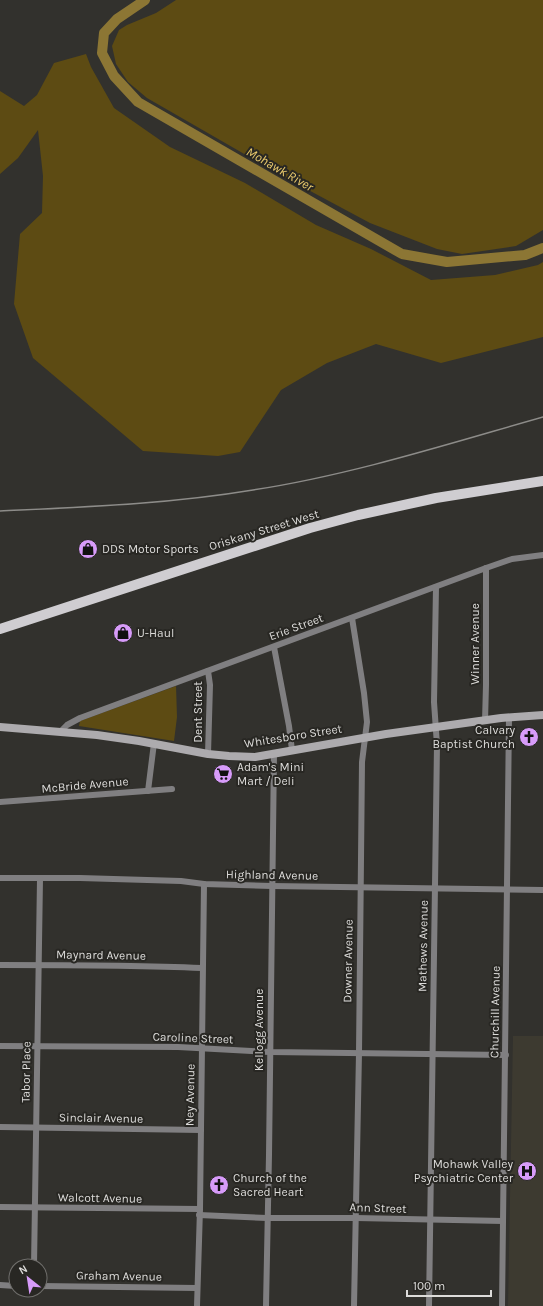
<svg xmlns="http://www.w3.org/2000/svg" width="543" height="1306" viewBox="0 0 543 1306" font-family="Karla,sans-serif">
<style>
.built{fill:#3d3a30}
.green{fill:#5d4b13}
.lines{fill:none;stroke-linecap:round;stroke-linejoin:round}
.river{stroke:#8c7634;stroke-width:10}
.street{stroke:#807f81;stroke-width:6}
.secondary{stroke:#adabae;stroke-width:8}
.primary{stroke:#cfcdd1;stroke-width:10}
.rail{stroke:#8d8c89;stroke-width:1.5}
.labels{text-anchor:middle;dominant-baseline:central;stroke-width:4;stroke-linejoin:round;paint-order:stroke}
.street-label{font-size:12px;fill:#dddcda;stroke:#282723}
.poi-label{font-size:12px;fill:#dddcda;stroke:#282723;text-anchor:start}
.water-label{font-size:13px;font-style:italic;fill:#ebcb6d;stroke:#282723}
</style>
<rect width="100%" height="100%" fill="#32312d"/>
<path class="built" d="M513,1036H543V1306H508Z"/>
<g class="green">
<path d="M176,0H543V230L516,246L462,254L437,249L370,223L286,178L147,98L128,82L116,64L112,46L119,30L127,25L156,13Z"/>
<path d="M86,54L91,67L114,108L170,147L245,183L316,225L371,249L431,280L495,275L538,265L543,262V337L441,363L376,344L327,363L281,390L240,452L218,456L143,451L33,358L14,304L20,234L42,213L43,176L38,130L18,158L0,174V91L24,106L37,95L54,63Z"/>
<path d="M176,686L177,717L174,741L79,726L80,721Z"/>
</g>
<g class="lines">
<path class="river" d="M145,0L117,19L104,33L102,53L114,76L138,102L402,254L447,262L525,255L543,248"/>
<g class="street">
<path d="M352,618L364,693L367,722L362,762L359,1053L354,1306"/>
<path d="M274,647L289,726L292,750"/>
<path d="M485,721L486,685V568"/>
<path d="M61,731L67,725L80,718L486,568L512,559L543,555"/>
<path d="M208,754L210,685L208,671"/>
<path d="M148,791L154,743"/>
<path d="M0,802L172,789"/>
<path d="M0,878H80L181,881L204,884L272,886L543,890"/>
<path d="M0,965C68,965 135,965 202,968"/>
<path d="M0,1046L178,1047L270,1052L506,1055"/>
<path d="M0,1127L201,1130"/>
<path d="M0,1207L200,1209"/>
<path d="M199,1215L267,1218H356L503,1221"/>
<path d="M34,1266L40,879"/>
<path d="M0,1285L16,1286"/>
<path d="M40,1286L197,1288"/>
<path d="M197,1306L200,1209L204,884"/>
<path d="M266,1306L269,1155L274,753"/>
<path d="M429,1306L437,745L434,702L436,587"/>
<path d="M502,1306L509,718"/>
</g>
<path class="secondary" d="M0,727L97,735L139,741L208,754L229,756L255,757L386,734L501,718L543,715"/>
<path class="primary" d="M0,629L310,528L358,515L436,498L543,481"/>
<path class="rail" d="M0,511C85,507 169,504 253,490C351,475 448,444 543,417"/>
</g>
<defs>
<g id="shop-disc" transform="scale(1)"><circle r="9.5" fill="#d79bf9" stroke="#282723"/><path d="M-5-2.5h2.3a2.7 3.5 0 0 1 5.4 0H5L5.5 6h-11ZM-1.5-2.5h3a1.5 2.3 0 0 0-3 0Z" fill="#111"/></g>
<g id="church-disc" transform="scale(1)"><circle r="9.5" fill="#d79bf9" stroke="#282723"/><path d="M-1.2-6h2.4v3.5h3.3v2.4h-3.3V6h-2.4V-.1h-3.3v-2.4h3.3Z" fill="#111"/></g>
<g id="supermarket-disc" transform="scale(1)"><circle r="9.5" fill="#d79bf9" stroke="#282723"/><path d="M-6-5.5h2.5l.6 2H6L4.5 2H-2.5L-4.4-4H-6ZM-1.5 3.2a1.3 1.3 0 1 0 .1 0ZM3 3.2a1.3 1.3 0 1 0 .1 0Z" fill="#111"/></g>
<g id="hospital-disc" transform="scale(1)"><circle r="9.5" fill="#d79bf9" stroke="#282723"/><path d="M-5-5h3v3.5h4V-5h3V5h-3V1.5h-4V5h-3Z" fill="#111"/></g>
</defs>
<g fill-rule="evenodd">
<use href="#shop-disc" x="88" y="549"/>
<use href="#shop-disc" x="123" y="633"/>
<use href="#church-disc" x="529" y="737"/>
<use href="#supermarket-disc" x="223" y="774"/>
<use href="#hospital-disc" x="527" y="1171"/>
<use href="#church-disc" x="219" y="1185"/>
</g>
<g class="labels">
<g class="street-label">
<text transform="translate(264 530) rotate(-17)">Oriskany Street West</text>
<text transform="translate(296 627) rotate(-20)">Erie Street</text>
<text transform="translate(475 644) rotate(-90)">Winner Avenue</text>
<text transform="translate(198 712) rotate(-90)">Dent Street</text>
<text transform="translate(293 736) rotate(-9)">Whitesboro Street</text>
<text transform="translate(85 785) rotate(-5)">McBride Avenue</text>
<text transform="translate(272 875) rotate(1)">Highland Avenue</text>
<text transform="translate(423 946) rotate(-89)">Mathews Avenue</text>
<text transform="translate(101 955) rotate(1)">Maynard Avenue</text>
<text transform="translate(348 961) rotate(-89)">Downer Avenue</text>
<text transform="translate(495 1012) rotate(-89)">Churchill Avenue</text>
<text transform="translate(259 1030) rotate(-90)">Kellogg Avenue</text>
<text transform="translate(193 1038) rotate(2)">Caroline Street</text>
<text transform="translate(26 1072) rotate(-89)">Tabor Place</text>
<text transform="translate(190 1095) rotate(-89)">Ney Avenue</text>
<text transform="translate(101 1118) rotate(1)">Sinclair Avenue</text>
<text transform="translate(100 1198) rotate(1)">Walcott Avenue</text>
<text transform="translate(378 1208) rotate(2)">Ann Street</text>
<text transform="translate(119 1276) rotate(1)">Graham Avenue</text>
</g>
<g class="poi-label">
<text x="102" y="549">DDS Motor Sports</text>
<text x="137" y="633">U-Haul</text>
<text x="515" y="730" text-anchor="end">Calvary<tspan x="515" dy="14">Baptist Church</tspan></text>
<text x="237" y="767">Adam's Mini<tspan x="237" dy="14">Mart / Deli</tspan></text>
<text x="513" y="1164" text-anchor="end">Mohawk Valley<tspan x="513" dy="14">Psychiatric Center</tspan></text>
<text x="233" y="1178">Church of the<tspan x="233" dy="14">Sacred Heart</tspan></text>
</g>
<g class="water-label">
<text transform="translate(280 169) rotate(30)">Mohawk River</text>
</g>
</g>
<g transform="translate(28 1278) rotate(330)"><circle r="19" fill="#282723" stroke="#706f6c"/>
<path d="M0-3L7 15L0 10L-7 15Z" fill="#d79bf9"/>
<text y="-6" font-size="11" font-weight="bold" text-anchor="middle" fill="#dddcda">N</text>
</g>
<path d="M407 1290v6h84v-6" fill="none" stroke="#dddcda" stroke-width="2"/>
<text x="413" y="1290" font-size="12" fill="#dddcda" stroke="#282723" stroke-width="3" paint-order="stroke">100 m</text>
</svg>
